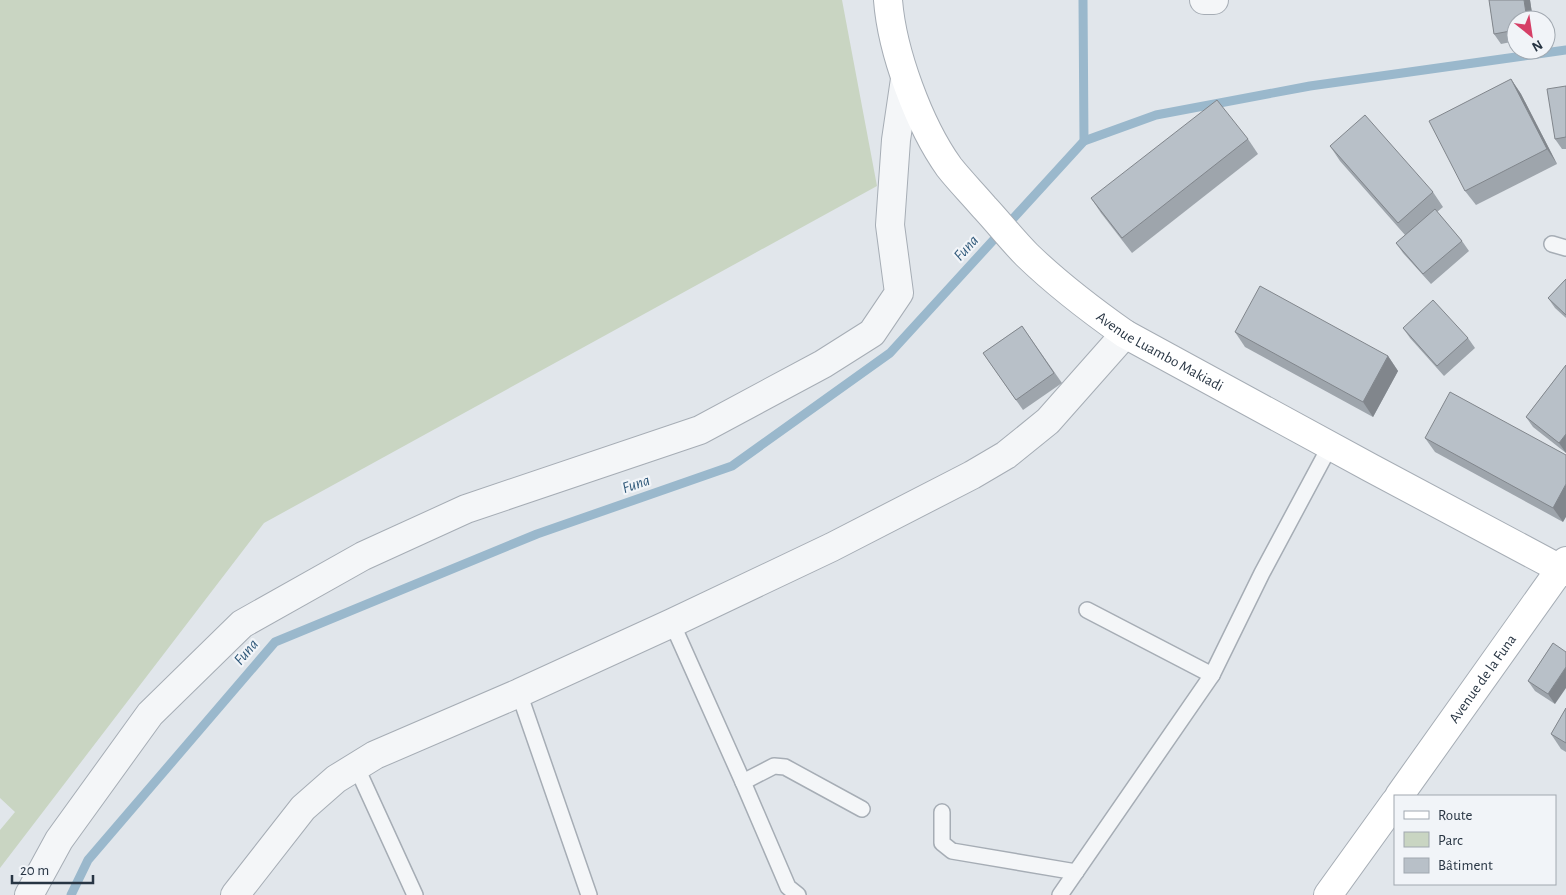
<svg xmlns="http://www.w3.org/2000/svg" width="1566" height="895" viewBox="0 0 1566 895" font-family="'Alegreya Sans',sans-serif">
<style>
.green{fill:#c9d5c2}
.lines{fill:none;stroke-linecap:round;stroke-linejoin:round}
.stream{stroke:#9ab8cc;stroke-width:9}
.service-casing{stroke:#a6adb5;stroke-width:18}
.minor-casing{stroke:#a6adb5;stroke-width:30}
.secondary-casing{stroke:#a6adb5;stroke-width:30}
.service{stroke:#f4f6f8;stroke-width:15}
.minor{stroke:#f4f6f8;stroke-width:28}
.secondary{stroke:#fff;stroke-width:28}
.wall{fill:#9ea5ac}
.shaded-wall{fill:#81868c}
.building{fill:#b8c0c8;stroke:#81868c}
.labels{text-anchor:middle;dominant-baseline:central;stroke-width:4.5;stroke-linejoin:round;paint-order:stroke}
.street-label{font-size:15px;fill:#283543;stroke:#f1f4f8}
.water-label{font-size:16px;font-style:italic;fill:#30597a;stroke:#f1f4f8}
</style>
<rect width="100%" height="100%" fill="#e1e6eb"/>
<path class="green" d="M0,0H842L877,186L264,523L0,868V830L15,812L0,798Z"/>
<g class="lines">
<g class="stream">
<path d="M1084,141L1156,115L1310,86L1566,50"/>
<path d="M71,895L88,860L275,642L537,534L732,466L890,353L1084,141L1083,0"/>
</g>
<g class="service-casing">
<g id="service">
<path d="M1552,244L1566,248"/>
<path d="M1087,610L1212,675"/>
<path d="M672,623L743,782L788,887L798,895"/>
<path d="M519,693L589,895"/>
<path d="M356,766L415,895"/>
<path d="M743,782L774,766L785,767L862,809"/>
<path d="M942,812V843L952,851L1076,872"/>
<path d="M1060,895L1212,675L1262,573L1330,446"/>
</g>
</g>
<g class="minor-casing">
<g id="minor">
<path d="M1204,0H1214"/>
<path d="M29,895L59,840L150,714L242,624L363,556L466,509L700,430L823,364L872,333L899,293L890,225L896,140L905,79"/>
<path d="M235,895L303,808L336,779L375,755L519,693L672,623L832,547L972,475L1006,455L1048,421L1125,334"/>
</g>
</g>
<g class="secondary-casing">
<g id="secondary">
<path id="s1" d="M888,0C892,52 919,125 949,167C960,181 973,194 984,207C999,223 1012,240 1027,255C1058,285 1091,310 1125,334L1371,468L1566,572"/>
<path id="s2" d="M1399,796L1566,561"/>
<path d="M1328,895L1395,802"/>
</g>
</g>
<use href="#service" class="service"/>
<use href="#minor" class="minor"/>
<use href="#secondary" class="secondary"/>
</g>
<g class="wall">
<path d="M1489,0H1530L1533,20H1516V41L1501,44L1494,34Z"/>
<path d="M1511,79L1521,94L1557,164L1476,205L1465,191Z"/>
<path d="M1566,86V149H1562L1555,139Z"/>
<path d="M1248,139L1258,154L1132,253L1101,213L1091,198Z"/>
<path d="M1330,146L1433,192L1443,207L1437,212L1462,241L1469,251L1431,284L1403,253L1396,243L1405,235L1340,161Z"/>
<path d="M1566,279V318L1555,308L1548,298Z"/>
<path d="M1022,326L1062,383L1023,410L983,353Z"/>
<path d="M1403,328L1468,338L1475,348L1444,376L1410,338Z"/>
<path d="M1235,332L1388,356L1398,371L1373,417L1245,347Z"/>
<path d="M1566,365V453L1533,427L1526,417Z"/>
<path d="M1425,438L1566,455L1563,522L1435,452Z"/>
<path d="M1553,643L1555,704L1535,691L1528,681Z"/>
<path d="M1566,708V752L1561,749L1551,734Z"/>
</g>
<g class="shaded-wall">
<path d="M1524,0H1530L1533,20H1527Z"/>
<path d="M1511,79L1521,94L1557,164L1547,149Z"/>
<path d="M1388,356L1398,371L1373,417L1363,402Z"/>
<path d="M1566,434V453L1559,443Z"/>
<path d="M1566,484V517L1563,522L1553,508Z"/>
<path d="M1566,667V688L1555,704L1548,694Z"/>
</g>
<g class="building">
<path d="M1489,0H1524L1527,20H1516V30L1494,34Z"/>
<path d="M1511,79L1547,149L1465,191L1429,121Z"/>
<path d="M1566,86V137L1555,139L1547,89Z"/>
<path d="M1217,100L1248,139L1122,238L1091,198Z"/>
<path d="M1365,115L1433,192L1398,223L1330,146Z"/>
<path d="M1435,209L1462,241L1423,274L1396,243Z"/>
<path d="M1566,279V315L1548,298Z"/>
<path d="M1260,286L1388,356L1363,402L1235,332Z"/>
<path d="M1433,300L1468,338L1437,366L1403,328Z"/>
<path d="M1022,326L1054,373L1016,400L983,353Z"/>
<path d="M1566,365V434L1559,443L1526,417Z"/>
<path d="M1450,392L1566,455V484L1553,508L1425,438Z"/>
<path d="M1553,643L1566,652V667L1548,694L1528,681Z"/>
<path d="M1566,708V743L1551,734Z"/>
</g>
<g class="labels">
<g class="street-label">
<text stroke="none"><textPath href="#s1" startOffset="462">Avenue Luambo Makiadi</textPath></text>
<text stroke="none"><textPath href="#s2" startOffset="144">Avenue de la Funa</textPath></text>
</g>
<g class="water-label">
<text transform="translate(966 248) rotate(-48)">Funa</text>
<text transform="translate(636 484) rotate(-19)">Funa</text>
<text transform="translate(246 652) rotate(-50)">Funa</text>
</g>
</g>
<rect x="1394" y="795" width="162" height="90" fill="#f1f4f8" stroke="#a1a8b0"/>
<rect x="1404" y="811" width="25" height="8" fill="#ffffff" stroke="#a1a8b0"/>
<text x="1438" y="820" font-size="15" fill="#283543">Route</text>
<rect x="1404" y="832" width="25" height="15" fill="#c9d5c2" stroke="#a1a8b0"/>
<text x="1438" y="845" font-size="15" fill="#283543">Parc</text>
<rect x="1404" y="858" width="25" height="15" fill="#b8c0c8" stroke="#a1a8b0"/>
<text x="1438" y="870" font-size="15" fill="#283543">Bâtiment</text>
<g transform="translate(1531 35) rotate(150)"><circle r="24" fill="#f1f4f8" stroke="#a1a8b0"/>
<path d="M0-4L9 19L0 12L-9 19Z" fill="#d63f67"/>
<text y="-8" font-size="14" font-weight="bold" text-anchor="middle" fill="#283543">N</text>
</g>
<path d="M12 875v8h81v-8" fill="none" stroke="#283543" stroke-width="2.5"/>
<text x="20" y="875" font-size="15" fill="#283543" stroke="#f1f4f8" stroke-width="4" paint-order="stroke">20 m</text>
</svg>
